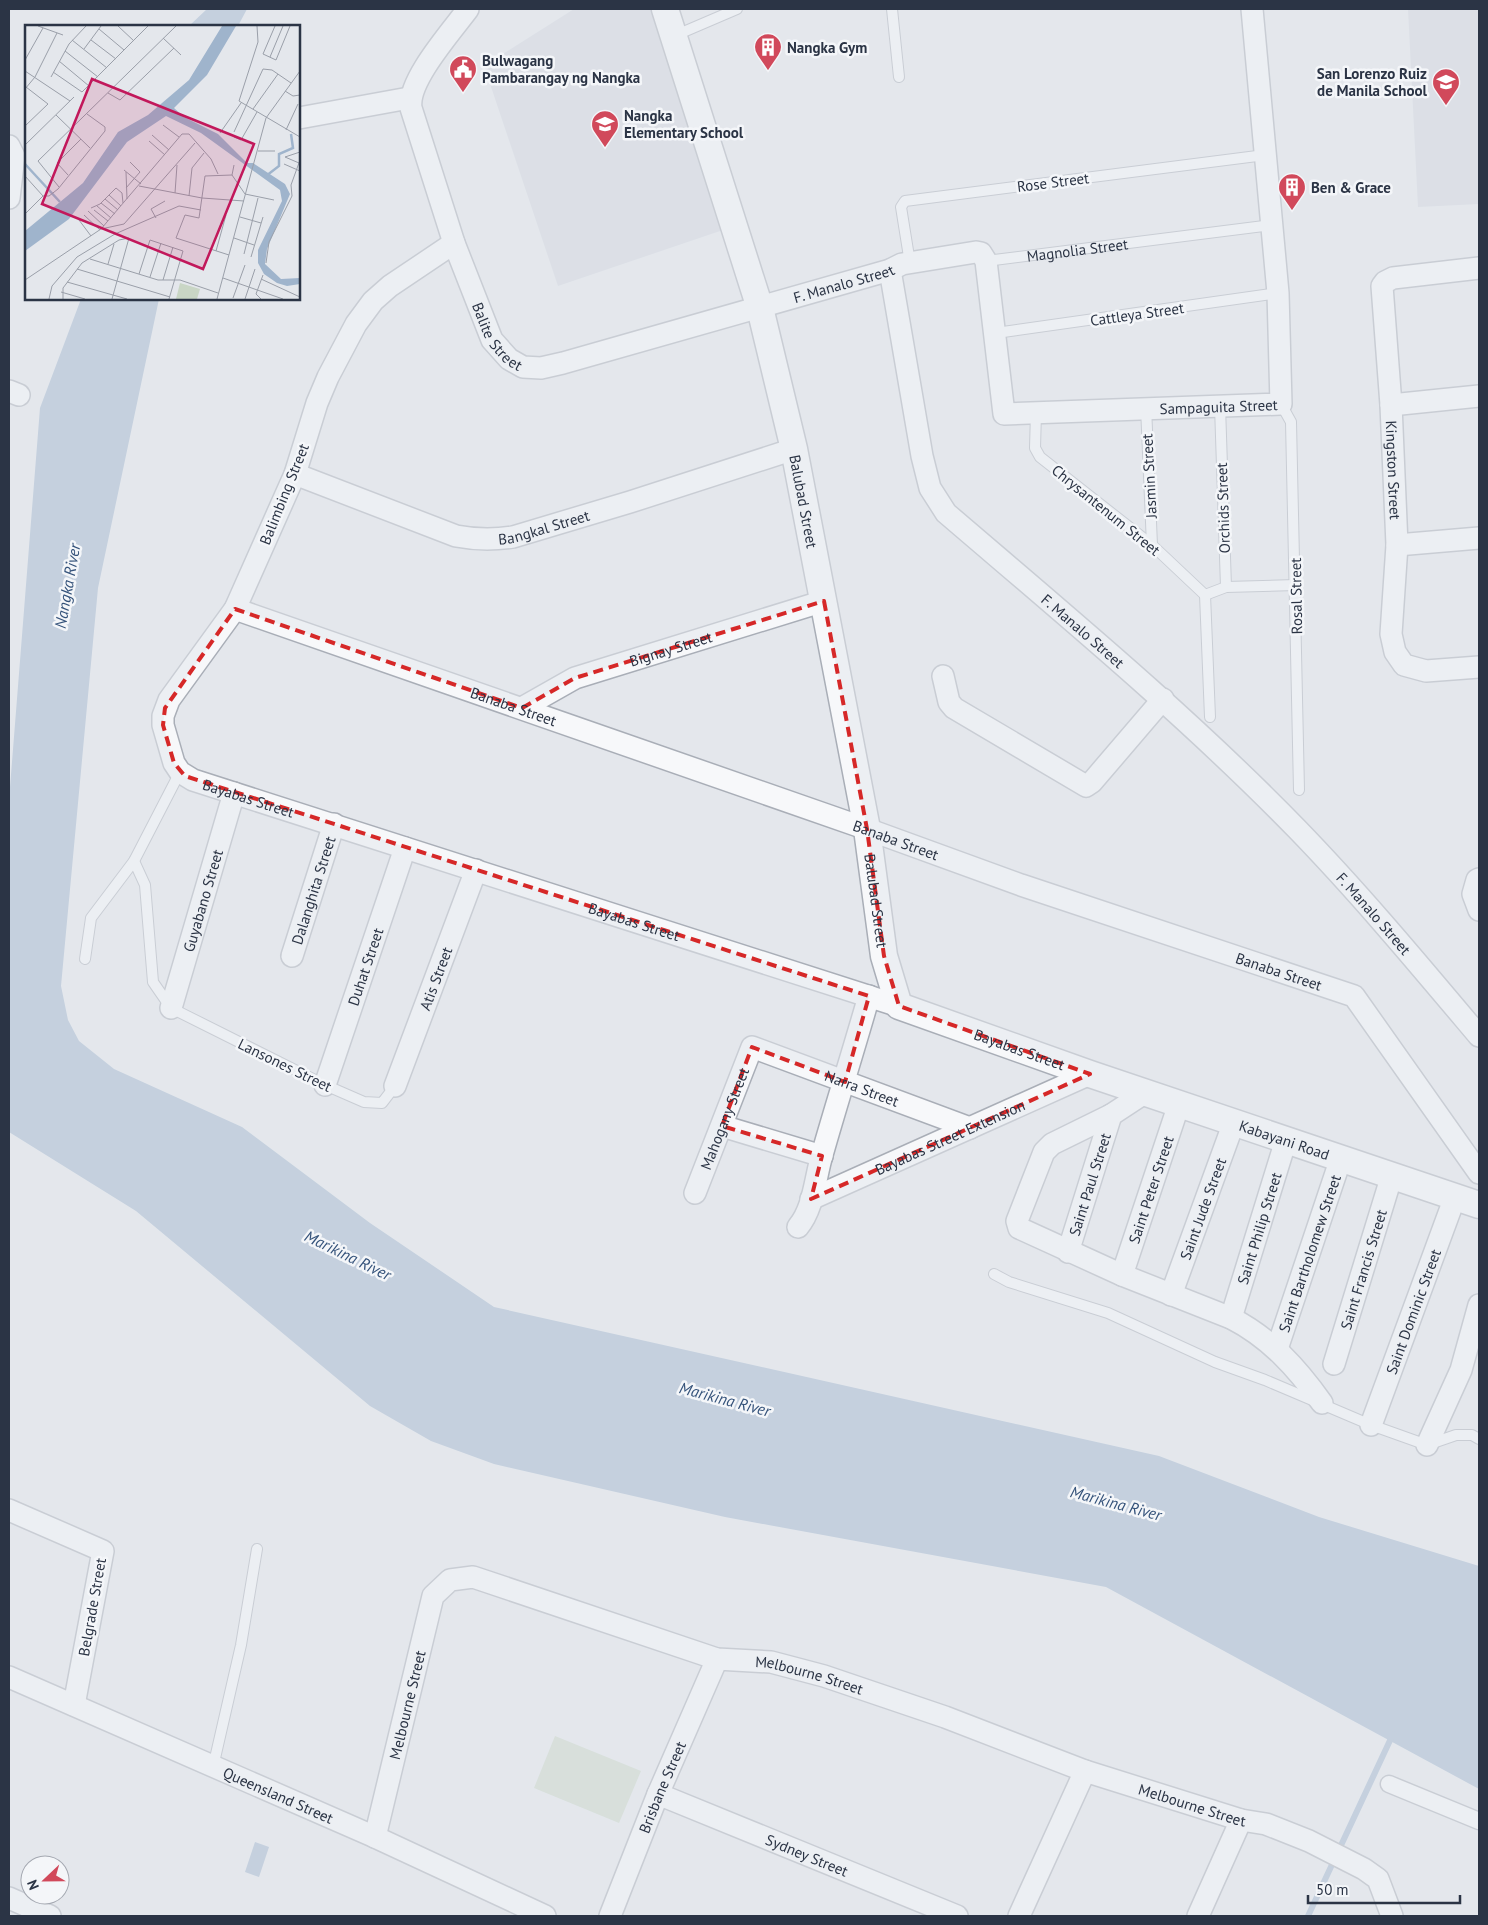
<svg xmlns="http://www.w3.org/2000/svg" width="1488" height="1925" viewBox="0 0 1488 1925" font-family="'PT Sans',sans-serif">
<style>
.built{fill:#d2d6de}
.green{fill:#c9d6c5}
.water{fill:#9fb4cc}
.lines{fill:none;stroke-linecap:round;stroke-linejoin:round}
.stream{stroke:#9fb4cc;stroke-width:6}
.service-casing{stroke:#a9aeb7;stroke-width:12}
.pedestrian-casing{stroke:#a9aeb7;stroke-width:19}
.minor-casing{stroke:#a9aeb7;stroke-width:24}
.tertiary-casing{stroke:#a9aeb7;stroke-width:29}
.service{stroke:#f7f8fa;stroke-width:10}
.pedestrian{stroke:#f7f8fa;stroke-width:16}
.minor{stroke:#f7f8fa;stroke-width:21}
.tertiary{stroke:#f7f8fa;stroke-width:26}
.marked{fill:none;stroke:#d62828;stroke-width:4;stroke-dasharray:10 6;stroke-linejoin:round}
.labels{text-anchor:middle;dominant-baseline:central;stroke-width:5;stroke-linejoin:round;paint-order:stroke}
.poi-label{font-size:15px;font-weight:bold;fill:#2b3445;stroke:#f4f6f9;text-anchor:start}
.street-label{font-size:15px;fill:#2b3445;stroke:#f4f6f9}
.water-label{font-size:16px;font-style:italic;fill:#34527a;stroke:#f4f6f9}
.inset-river{fill:none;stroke:#9fb4cc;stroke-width:2.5}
.inset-road{fill:none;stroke:#9a9fa9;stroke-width:1}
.view{fill:#c2185b;fill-opacity:0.15;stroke:#c2185b;stroke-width:2.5}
.inset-edge{fill:none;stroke:#2b3445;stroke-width:2.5}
</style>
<rect width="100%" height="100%" fill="#e4e7ec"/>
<g class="built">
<path d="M574,9H656L723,230L558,286L484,66Z"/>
<path d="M1408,9H1479V204L1418,207Z"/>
</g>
<path class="green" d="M555,1736L641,1771L619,1823L534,1788Z"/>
<g class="water">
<path d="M207,9H247L238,26H189Z"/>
<path d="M81,299H159L98,588L61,986L68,1020L79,1041L114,1069L242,1127L370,1223L494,1307L1159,1456L1319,1517L1479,1566V1789L1106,1587L725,1517L494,1464L431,1441L370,1406L136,1211L9,1132V800L40,408Z"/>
<path d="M255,1842L269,1847L259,1877L245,1872Z"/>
</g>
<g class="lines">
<path class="stream" d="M1308,1916L1393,1734"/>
<g class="service-casing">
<g id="service">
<path d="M892,9L899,77"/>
<path d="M674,36L737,9"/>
<path id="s1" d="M986,261L1272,225"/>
<path d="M910,263L901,207L905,201L1265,155"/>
<path d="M996,333L1278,293"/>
<path d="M1281,404L1291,422L1299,790"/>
<path d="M1146,407L1152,545"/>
<path d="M1036,412L1035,448L1040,457L1152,545L1205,595"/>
<path d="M1226,587L1296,585"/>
<path d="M1205,595L1226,587L1220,406"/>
<path d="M1205,595L1210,717"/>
<path d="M134,861L145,885L153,982L171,1008L325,1085L364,1102L382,1103L395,1086"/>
<path d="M85,959L91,918L134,861L180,772"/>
<path d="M994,1274L1009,1282L1108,1313L1215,1362L1265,1380L1371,1425L1427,1445L1456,1435H1472L1479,1439"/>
<path d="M213,1767L241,1645L257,1549"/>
</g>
</g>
<g class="pedestrian-casing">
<path id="pedestrian" d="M1389,1784L1479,1821"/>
</g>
<g class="minor-casing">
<g id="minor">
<path id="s2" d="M468,9C451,32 407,81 411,108L454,243L492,340L509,359L523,367L541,368L563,363L890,270L902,264L976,252L981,253L986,261L1004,414L1281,404L1278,293L1252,9"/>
<path d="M299,118L409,98"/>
<path d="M9,146L14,156L9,198"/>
<path id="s3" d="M454,243L390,286L373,301L356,324L328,377L317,403L295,474L235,609L169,700L163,716V725L174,763L180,772L193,780L899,1006"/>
<path id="s4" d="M1479,268L1393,278L1385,282L1382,286L1391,405L1397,545L1391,634L1395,652L1404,665L1426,671L1479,667"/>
<path id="s5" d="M890,270L922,456L930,488L946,513C1065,615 1187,716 1297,829C1361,895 1420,966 1479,1036"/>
<path d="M9,391L19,395"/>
<path d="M1391,405L1479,396"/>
<path id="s6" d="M295,474L456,536C477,540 493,540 513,537L630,502L794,449"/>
<path d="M1397,545L1479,538"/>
<path id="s7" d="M235,609L867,829L1021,885L1354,996L1479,1173"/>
<path d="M943,676L949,702L954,708L1086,786L1092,782L1163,699"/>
<path id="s8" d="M522,708L575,678L824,601"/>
<path d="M1479,879L1477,880L1473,894L1479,910"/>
<path id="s9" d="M292,956L334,824"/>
<path id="s10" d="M171,1008L234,793"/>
<path id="s11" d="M325,1085L405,848"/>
<path id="s12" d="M395,1086L476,870"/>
<path d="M1146,1092L1111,1115L1052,1144L1044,1152L1017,1221L1019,1228L1122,1275L1231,1318C1270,1338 1297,1368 1322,1403"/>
<path d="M722,1126L822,1156"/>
<path id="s13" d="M695,1193L752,1047L970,1128"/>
<path id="s14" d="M811,1199L1090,1074"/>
<path d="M798,1227C814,1208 815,1178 822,1155C837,1102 854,1049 869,996"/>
<path id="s15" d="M1068,1252L1111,1115"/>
<path id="s16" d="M1122,1275L1179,1104"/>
<path id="s17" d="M1171,1295L1234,1122"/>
<path id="s18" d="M1231,1318L1286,1140"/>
<path id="s19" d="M1277,1349L1341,1158"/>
<path id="s20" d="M1334,1364L1392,1175"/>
<path id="s21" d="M1371,1425L1455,1197"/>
<path d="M1427,1445L1461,1370L1479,1305"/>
<path d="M9,1510L103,1551L74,1705"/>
<path id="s22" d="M9,1677L375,1837L545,1916"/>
<path id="s23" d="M658,1794L957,1916"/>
<path id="s24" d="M375,1837L433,1596L450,1580L473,1577L717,1659L771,1662L824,1676L945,1717L1085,1771L1241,1820L1266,1824L1309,1841L1364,1869L1378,1879L1392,1916"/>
<path d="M9,1898L50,1916"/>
<path id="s25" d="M610,1916L658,1794L717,1659"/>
<path d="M1019,1916L1085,1771"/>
<path d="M1198,1916L1241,1820"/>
</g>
</g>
<g class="tertiary-casing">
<g id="tertiary">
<path id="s26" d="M665,9L760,308L794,449L867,829L884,956L899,1006L1090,1074L1479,1205"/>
</g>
</g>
<use href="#service" class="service"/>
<use href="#pedestrian" class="pedestrian"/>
<use href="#minor" class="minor"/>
<use href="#tertiary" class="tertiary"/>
</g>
<path d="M0 0H1488V1925H0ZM824,601L867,829L884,956L899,1006L1090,1074L811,1199L822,1156L722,1126L752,1047L845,1082L869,996L185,776L174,763L163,725L165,708L235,609L522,708L575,678Z" fill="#e4e7ec" fill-opacity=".55" fill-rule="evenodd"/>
<path class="marked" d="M824,601L867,829L884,956L899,1006L1090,1074L811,1199L822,1156L722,1126L752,1047L845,1082L869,996L185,776L174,763L163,725L165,708L235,609L522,708L575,678Z"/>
<defs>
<g id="building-pin" transform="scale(1.4375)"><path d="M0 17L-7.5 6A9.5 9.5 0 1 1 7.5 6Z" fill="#d1495b" stroke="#f4f6f9"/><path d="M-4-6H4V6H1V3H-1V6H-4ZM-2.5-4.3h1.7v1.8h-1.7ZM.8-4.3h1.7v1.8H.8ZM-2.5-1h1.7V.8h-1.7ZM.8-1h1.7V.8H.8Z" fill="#fff"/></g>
<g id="civic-pin" transform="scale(1.4375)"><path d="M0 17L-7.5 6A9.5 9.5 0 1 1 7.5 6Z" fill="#d1495b" stroke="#f4f6f9"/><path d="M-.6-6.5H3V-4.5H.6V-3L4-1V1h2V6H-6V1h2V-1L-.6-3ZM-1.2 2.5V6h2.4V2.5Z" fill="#fff"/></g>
<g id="school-pin" transform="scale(1.4375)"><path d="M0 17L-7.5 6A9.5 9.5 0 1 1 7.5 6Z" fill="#d1495b" stroke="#f4f6f9"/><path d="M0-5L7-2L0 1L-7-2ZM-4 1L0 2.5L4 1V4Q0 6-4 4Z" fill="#fff"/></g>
</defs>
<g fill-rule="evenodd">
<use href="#building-pin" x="768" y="47"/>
<use href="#civic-pin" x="463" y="69"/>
<use href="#school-pin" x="1446" y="82"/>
<use href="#school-pin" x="605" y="124"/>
<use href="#building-pin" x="1292" y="187"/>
</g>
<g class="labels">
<g class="poi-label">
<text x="787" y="47">Nangka Gym</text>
<text x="482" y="60">Bulwagang<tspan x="482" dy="17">Pambarangay ng Nangka</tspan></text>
<text x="1427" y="73" text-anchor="end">San Lorenzo Ruiz<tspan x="1427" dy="17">de Manila School</tspan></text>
<text x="624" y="115">Nangka<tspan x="624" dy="17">Elementary School</tspan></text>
<text x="1311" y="187">Ben &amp; Grace</text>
</g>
<g class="street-label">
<text transform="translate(1053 182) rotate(-7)">Rose Street</text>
<text stroke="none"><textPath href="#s1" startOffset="92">Magnolia Street</textPath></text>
<text stroke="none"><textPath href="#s2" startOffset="736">F. Manalo Street</textPath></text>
<text transform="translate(1137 314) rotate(-8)">Cattleya Street</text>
<text stroke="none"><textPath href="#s2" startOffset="362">Balite Street</textPath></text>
<text stroke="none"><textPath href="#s2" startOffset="1256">Sampaguita Street</textPath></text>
<text stroke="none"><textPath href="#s4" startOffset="285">Kingston Street</textPath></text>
<text transform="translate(1149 476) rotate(-93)">Jasmin Street</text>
<text transform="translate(284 494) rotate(-68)">Balimbing Street</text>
<text stroke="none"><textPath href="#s26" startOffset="512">Balubad Street</textPath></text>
<text transform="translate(1223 508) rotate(-92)">Orchids Street</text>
<text transform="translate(1106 510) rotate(39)">Chrysantenum Street</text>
<text stroke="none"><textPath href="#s6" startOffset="262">Bangkal Street</textPath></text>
<text transform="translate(1296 596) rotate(-91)">Rosal Street</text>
<text stroke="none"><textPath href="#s5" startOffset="432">F. Manalo Street</textPath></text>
<text stroke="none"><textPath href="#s8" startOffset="161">Bignay Street</textPath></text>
<text stroke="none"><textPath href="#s7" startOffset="295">Banaba Street</textPath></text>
<text stroke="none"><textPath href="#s3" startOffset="701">Bayabas Street</textPath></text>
<text stroke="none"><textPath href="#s7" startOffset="700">Banaba Street</textPath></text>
<text stroke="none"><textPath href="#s9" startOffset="69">Dalanghita Street</textPath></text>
<text stroke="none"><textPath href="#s10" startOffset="112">Guyabano Street</textPath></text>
<text stroke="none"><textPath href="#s26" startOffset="918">Balubad Street</textPath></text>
<text stroke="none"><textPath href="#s5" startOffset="838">F. Manalo Street</textPath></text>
<text stroke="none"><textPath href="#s3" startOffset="1106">Bayabas Street</textPath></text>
<text stroke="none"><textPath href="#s11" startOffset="125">Duhat Street</textPath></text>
<text stroke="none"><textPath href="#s7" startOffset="1105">Banaba Street</textPath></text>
<text stroke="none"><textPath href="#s12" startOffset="115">Atis Street</textPath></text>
<text stroke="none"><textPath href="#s26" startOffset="1154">Bayabas Street</textPath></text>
<text transform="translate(285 1065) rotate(26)">Lansones Street</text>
<text stroke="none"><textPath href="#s13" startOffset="274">Narra Street</textPath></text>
<text stroke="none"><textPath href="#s13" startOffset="80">Mahogany Street</textPath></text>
<text stroke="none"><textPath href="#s14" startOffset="152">Bayabas Street Extension</textPath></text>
<text stroke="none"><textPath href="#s26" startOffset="1434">Kabayani Road</textPath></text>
<text stroke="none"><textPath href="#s15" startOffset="71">Saint Paul Street</textPath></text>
<text stroke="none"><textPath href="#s16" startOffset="90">Saint Peter Street</textPath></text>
<text stroke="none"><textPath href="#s17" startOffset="92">Saint Jude Street</textPath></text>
<text stroke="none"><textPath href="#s18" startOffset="94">Saint Philip Street</textPath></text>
<text stroke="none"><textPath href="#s19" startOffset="101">Saint Bartholomew Street</textPath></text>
<text stroke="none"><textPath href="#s20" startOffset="99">Saint Francis Street</textPath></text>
<text stroke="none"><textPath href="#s21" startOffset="121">Saint Dominic Street</textPath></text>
<text transform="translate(92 1607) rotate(-80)">Belgrade Street</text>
<text stroke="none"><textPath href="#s24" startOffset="646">Melbourne Street</textPath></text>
<text stroke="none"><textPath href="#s24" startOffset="136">Melbourne Street</textPath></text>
<text stroke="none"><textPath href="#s25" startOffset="139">Brisbane Street</textPath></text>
<text stroke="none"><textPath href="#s22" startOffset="294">Queensland Street</textPath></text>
<text stroke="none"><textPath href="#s24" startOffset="1051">Melbourne Street</textPath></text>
<text stroke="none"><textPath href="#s23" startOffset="161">Sydney Street</textPath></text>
</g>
<g class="water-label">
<text transform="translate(67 586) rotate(-80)">Nangka River</text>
<text transform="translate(348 1255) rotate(26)">Marikina River</text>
<text transform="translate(725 1399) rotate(15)">Marikina River</text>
<text transform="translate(1116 1503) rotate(15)">Marikina River</text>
</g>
</g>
<g transform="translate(25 25)">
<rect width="275" height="275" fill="#e4e7ec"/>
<path d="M155,258L175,264L172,274H151Z" fill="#c9d6c5"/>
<path d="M197,1H211L182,50L149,83L159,92L193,109L222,138H228L260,159L265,169L242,224L240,239L256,254L275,253V259L262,261L252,258L239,249L233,238V225L257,176L255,165L176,108L141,91L102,117L44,194L0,226V206L58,158L93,107L123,90L164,55Z" fill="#9fb4cc"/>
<path class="inset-river" d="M0,139L35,177M241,151L254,141V129L268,123L266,109"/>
<path class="inset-road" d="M13,1L38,10M93,1L109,16M232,1L233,17L214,76L275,112M250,1L238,29L251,35L265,1M74,4L99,25M138,13L156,30M47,15L82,43M66,15L91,34M59,24L76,1M40,26L73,52M245,32L258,1M0,35L18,3M34,36L64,61M0,46L45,76M28,47L57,67L123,1M26,52L44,19L61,1M0,64L10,52L32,8M260,66L268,71L275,70M83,68L95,75L149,23M228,84L253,49M31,90L65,123M138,100L154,112M0,101L23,79L1,62M261,105L273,79M209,107L238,44L247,45L266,58M195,108L216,78M127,110L144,125M209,112L216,115L232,87M124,116L140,130M0,120L49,72M233,126H250M260,132L275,127M260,132L274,138M259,139L275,146M209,140L207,150L220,169L249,175M99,145L116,159M101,147L102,174M43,150L32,138L56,114M0,151L18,171M114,161L177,173L219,176M34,162L13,136L151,1M101,163L115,147L105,137M150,168L152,140M84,170L96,181M18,171H24L33,164L80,106V102L62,89M164,171L167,143L179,128M80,174L93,185M76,178L90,189M72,181L86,193M66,183L75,179L91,163L97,168L98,178M69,185L83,196M63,186L79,201M0,189L18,171M59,190L75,205M215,192L236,198M131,193L126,184L140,176M54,195L66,211M76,204L99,199L170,118M209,213L229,220M191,226L201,190M219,229L233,173M204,230L151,213L160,190L174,193L180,151L207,150M226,232L238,192M65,234L133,255H155L193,268M241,238L244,217L267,171L266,160L275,135M83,239L89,219M52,244L145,272M114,249L125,215L158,226L144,274M125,252L136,218M198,253L258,274M236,254L275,272M0,255L76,204L157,109H164L186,134L193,149M138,255L148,222M42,257L102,274M36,267L60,274M208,273L220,240M24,274L27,261L52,232L90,209L154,181L176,185M38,274V263L57,238L94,215L104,213L87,274M192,274L241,93L275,46M220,274L230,244M236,274L231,269L238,250"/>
<path class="view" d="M67,54L229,119L178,244L17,179Z"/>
<rect width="275" height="275" class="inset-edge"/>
</g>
<rect width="1488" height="1925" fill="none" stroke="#2b3445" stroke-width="20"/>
<g transform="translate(45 1880) rotate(248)"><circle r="24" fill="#f4f6f9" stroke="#a4a8b1"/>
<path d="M0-4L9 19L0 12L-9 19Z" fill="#d1495b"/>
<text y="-8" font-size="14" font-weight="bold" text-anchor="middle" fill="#2b3445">N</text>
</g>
<path d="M1308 1895v8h152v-8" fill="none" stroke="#2b3445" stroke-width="2.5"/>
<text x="1316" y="1895" font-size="15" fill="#2b3445" stroke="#f4f6f9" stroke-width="4" paint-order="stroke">50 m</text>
</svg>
